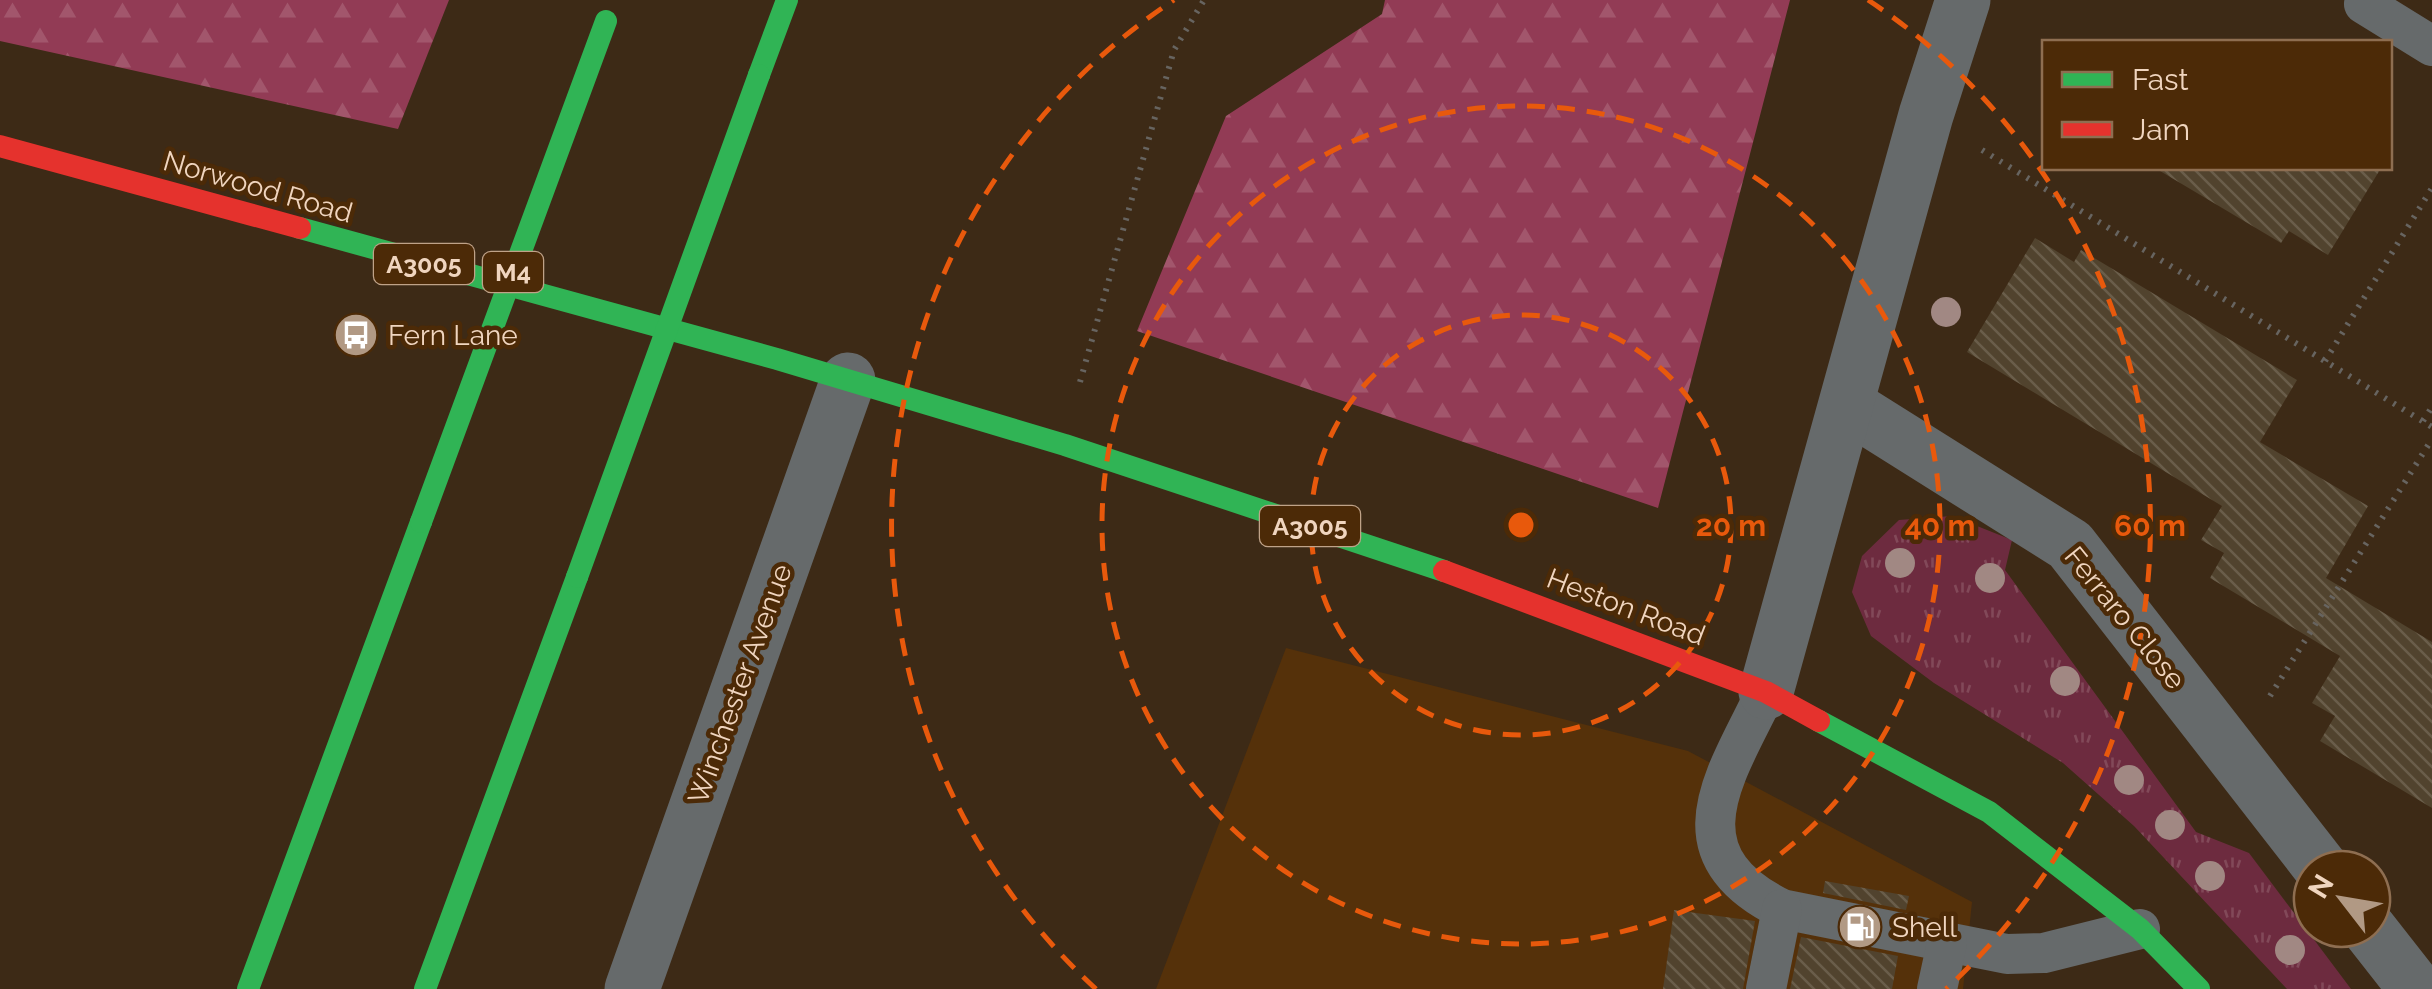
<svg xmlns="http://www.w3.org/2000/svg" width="2432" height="989" viewBox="0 0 2432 989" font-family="Raleway,sans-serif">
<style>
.built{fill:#55310a}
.grass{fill:url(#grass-tufts)}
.forest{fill:url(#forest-firs)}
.building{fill:url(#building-back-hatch)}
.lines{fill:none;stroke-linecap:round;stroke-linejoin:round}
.path{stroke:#676460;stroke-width:6;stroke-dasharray:2.5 8;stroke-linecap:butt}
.lane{stroke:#666a6b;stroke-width:40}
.street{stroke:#666a6b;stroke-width:55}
.fast{stroke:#30b455;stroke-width:22}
.jam{stroke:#e5322d;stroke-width:22}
.fast-bridge{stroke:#30b455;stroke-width:22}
.tree{fill:#a18883}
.ring{fill:none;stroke:#e8590c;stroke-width:5;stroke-dasharray:18 12}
.labels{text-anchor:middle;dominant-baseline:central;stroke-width:9;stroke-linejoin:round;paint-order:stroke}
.shield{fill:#4c2a07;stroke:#bfa288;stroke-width:2.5}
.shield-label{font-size:25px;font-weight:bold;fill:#f0d5bf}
.street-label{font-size:28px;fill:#f0d5bf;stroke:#4c2a07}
.poi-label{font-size:28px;fill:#f0d5bf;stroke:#4c2a07;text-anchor:start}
.centre{fill:#e8590c;stroke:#4c2a07;stroke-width:5}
.ring-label{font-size:30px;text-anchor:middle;font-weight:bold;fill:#e8590c;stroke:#4c2a07;stroke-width:9;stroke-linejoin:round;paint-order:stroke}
</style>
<defs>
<pattern id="grass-tufts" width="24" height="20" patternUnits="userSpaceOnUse" patternTransform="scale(2.5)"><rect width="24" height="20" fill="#6d2b3f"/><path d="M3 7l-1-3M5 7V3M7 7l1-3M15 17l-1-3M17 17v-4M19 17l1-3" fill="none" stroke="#824959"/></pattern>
<pattern id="forest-firs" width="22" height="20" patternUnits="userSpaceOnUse" patternTransform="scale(2.5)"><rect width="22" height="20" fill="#923b55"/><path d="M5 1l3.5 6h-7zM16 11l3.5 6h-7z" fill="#a2566c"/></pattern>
<pattern id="building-back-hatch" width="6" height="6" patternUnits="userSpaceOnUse" patternTransform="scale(2.5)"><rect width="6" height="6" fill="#51432e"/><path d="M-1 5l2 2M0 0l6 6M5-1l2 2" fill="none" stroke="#6a5d4a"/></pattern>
</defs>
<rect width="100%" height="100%" fill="#3d2a16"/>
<path class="built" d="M1286,648L1688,751L1972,902L1963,989H1156Z"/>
<path class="grass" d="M1952,516L2012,540L2005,570L2196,832L2249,853L2351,989H2287L2134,826L2063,763L1934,683L1871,636L1852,592L1862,556L1899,520Z"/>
<g class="forest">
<path d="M0,0H449L398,129L0,41Z"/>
<path d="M1385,0H1790L1658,508L1137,331L1226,116L1382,14Z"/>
</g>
<g class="building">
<path d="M2155,168H2381L2328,255L2289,231L2281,243Z"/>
<path d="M2035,238L2074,262L2081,250L2297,380L2260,442L2368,506L2326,578L2432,642V808L2320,741L2335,716L2312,703L2340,656L2210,578L2224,553L2201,540L2222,506L1967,352Z"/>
<path d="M1825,881L1909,896L1906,910L1823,893Z"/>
<path d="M1674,910L1755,921L1743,989H1663Z"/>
<path d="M1801,937L1898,956L1892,989H1790Z"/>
</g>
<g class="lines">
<g class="path">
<path d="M1982,150L2432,427"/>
<path d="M2325,361L2432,188"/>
<path d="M1080,382L1174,50L1204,0"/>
<path d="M2423,421L2432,407"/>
<path d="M2270,696L2432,439"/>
</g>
<g class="lane">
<path d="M2366,0L2364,4L2432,46"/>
<path d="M1766,692C1726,775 1668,853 1782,909L2007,954L2044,953L2140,929"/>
<path d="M1766,989L1782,909"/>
<path d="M1937,989L1947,943"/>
</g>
<g class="street">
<path d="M1847,405L2070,545L2322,869"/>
<path d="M1766,692L1926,115L1963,0"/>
<path d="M2369,929L2416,989"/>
<path d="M632,989L848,380"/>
</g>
<g class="fast">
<path d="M759,75L787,0"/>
<path d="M300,228L777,359L1065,445L1444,571"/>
<path d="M1819,721L1989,812L2140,929L2199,989"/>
<path d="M248,989L421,522"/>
<path d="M425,989L577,577"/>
</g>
<g class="jam">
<path d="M0,146L300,228"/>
<path d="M1444,571L1766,692L1819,721"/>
</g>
<g class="fast-bridge">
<path d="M421,522L606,21"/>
<path d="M577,577L759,75"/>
</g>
</g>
<g class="tree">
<circle cx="1946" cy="312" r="15"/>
<circle cx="1900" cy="563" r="15"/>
<circle cx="1990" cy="578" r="15"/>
<circle cx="2065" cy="681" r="15"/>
<circle cx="2129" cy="780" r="15"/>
<circle cx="2170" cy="825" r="15"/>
<circle cx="2210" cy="876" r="15"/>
<circle cx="2290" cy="950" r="15"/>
</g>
<g class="ring">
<circle cx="1521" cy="525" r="210"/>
<circle cx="1521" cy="525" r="419"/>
<path d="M1096 989A629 629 0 0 1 1174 0M1868 0A629 629 0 0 1 1946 989"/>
</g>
<defs>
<g id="bus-disc" transform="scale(2.25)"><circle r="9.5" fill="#b19984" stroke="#4c2a07"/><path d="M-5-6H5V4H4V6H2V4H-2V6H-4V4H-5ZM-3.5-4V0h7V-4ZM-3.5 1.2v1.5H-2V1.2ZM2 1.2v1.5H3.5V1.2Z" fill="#fff"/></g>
<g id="fuel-disc" transform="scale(2.25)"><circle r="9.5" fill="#b19984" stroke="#4c2a07"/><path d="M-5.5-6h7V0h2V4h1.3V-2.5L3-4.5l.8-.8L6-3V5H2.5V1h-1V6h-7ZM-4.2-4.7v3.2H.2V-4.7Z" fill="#fff"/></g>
</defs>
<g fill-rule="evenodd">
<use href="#bus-disc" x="356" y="335"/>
<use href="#fuel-disc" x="1860" y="927"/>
</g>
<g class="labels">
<g class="shield">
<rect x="374" y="244" width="100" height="40" rx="8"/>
<rect x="483" y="252" width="60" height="40" rx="8"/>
<rect x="1260" y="506" width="100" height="40" rx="8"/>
</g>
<g class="shield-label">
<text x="424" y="264">A3005</text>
<text x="513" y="272">M4</text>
<text x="1310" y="526">A3005</text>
</g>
<g class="street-label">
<text transform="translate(258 187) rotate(16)">Norwood Road</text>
<text transform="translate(1626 607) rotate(21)">Heston Road</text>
<text transform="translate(2125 618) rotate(51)">Ferraro Close</text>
<text transform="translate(740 684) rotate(-70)">Winchester Avenue</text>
</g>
<g class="poi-label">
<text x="388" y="335">Fern Lane</text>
<text x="1892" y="927">Shell</text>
</g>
</g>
<circle cx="1521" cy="525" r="15" class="centre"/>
<g class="ring-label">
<text x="1731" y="536">20 m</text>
<text x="1940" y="536">40 m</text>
<text x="2150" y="536">60 m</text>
</g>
<rect x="2042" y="40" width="350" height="130" fill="#4c2a07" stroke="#8e6e51" stroke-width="2.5"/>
<rect x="2062" y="72" width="50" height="15" fill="#30b455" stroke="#8e6e51" stroke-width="2.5"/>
<text x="2132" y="90" font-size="30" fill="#f0d5bf">Fast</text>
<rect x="2062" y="122" width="50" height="15" fill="#e5322d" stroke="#8e6e51" stroke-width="2.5"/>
<text x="2132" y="140" font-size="30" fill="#f0d5bf">Jam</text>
<g transform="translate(2342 899) rotate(301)"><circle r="48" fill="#4c2a07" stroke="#8e6e51" stroke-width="2.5"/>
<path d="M0-8L18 38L0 25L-18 38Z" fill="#b19984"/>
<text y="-15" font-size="28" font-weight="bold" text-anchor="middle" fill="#f0d5bf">N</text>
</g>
</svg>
